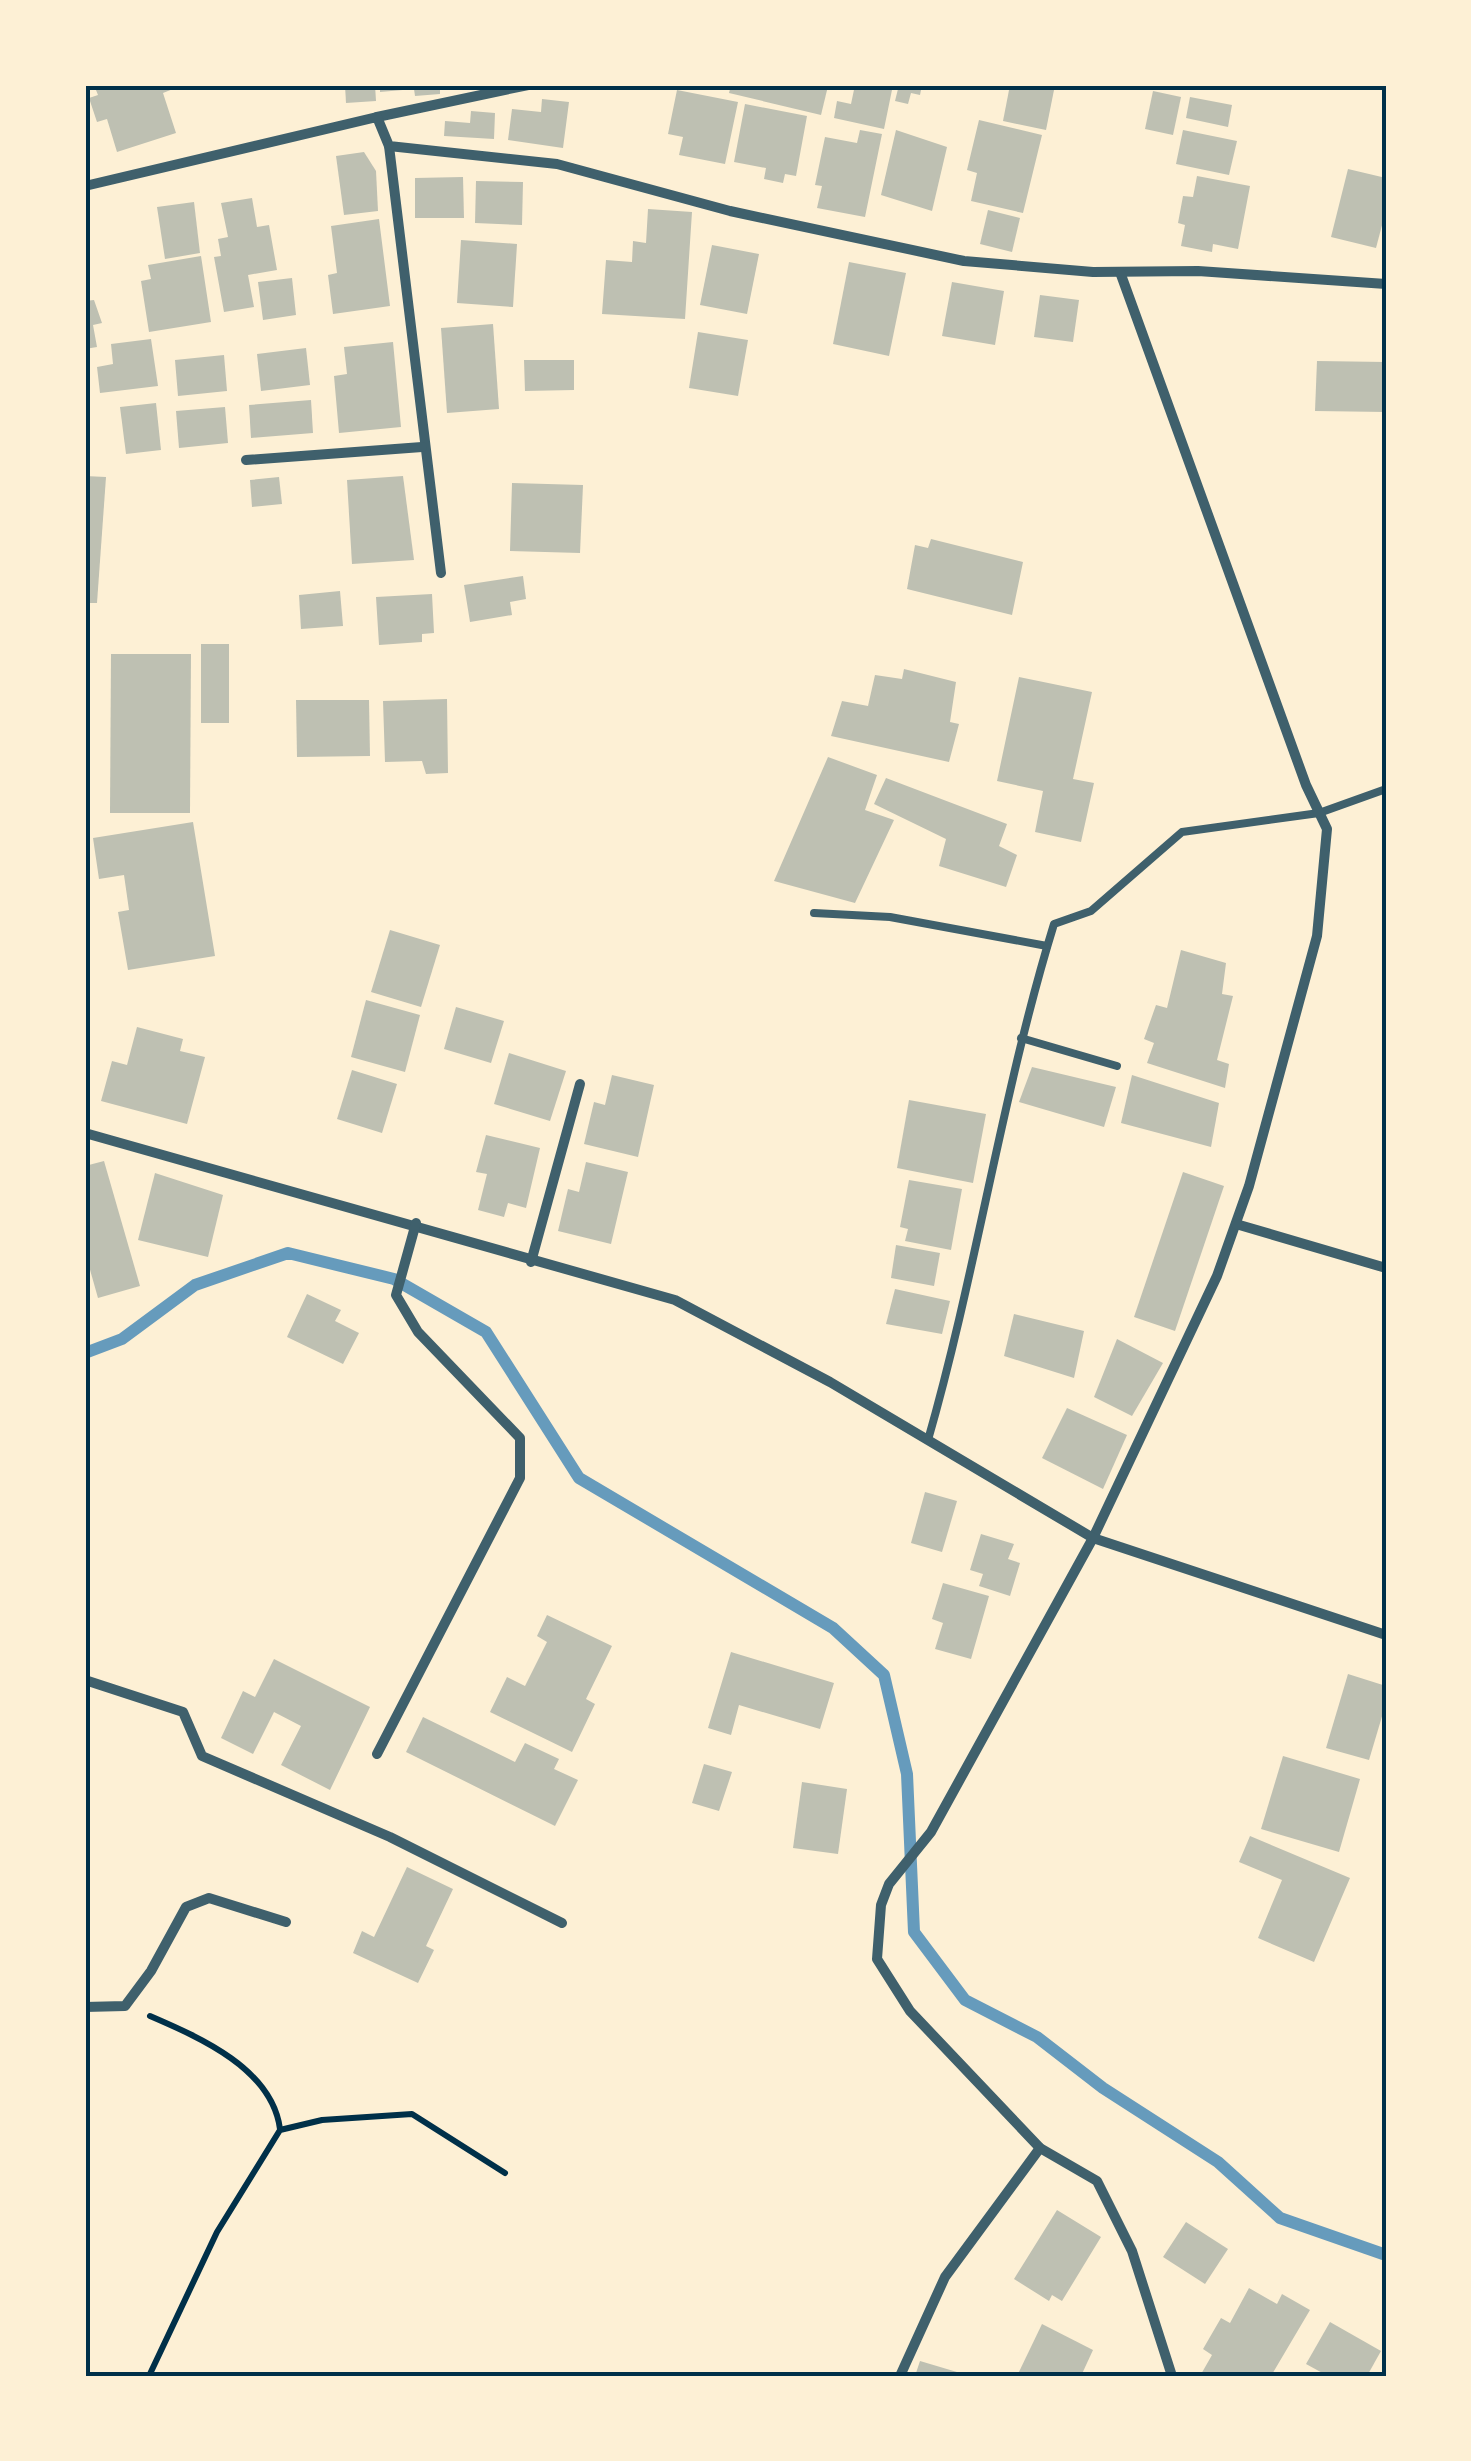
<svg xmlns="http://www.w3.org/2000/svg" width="1471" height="2461" viewBox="0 0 1471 2461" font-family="Signika,sans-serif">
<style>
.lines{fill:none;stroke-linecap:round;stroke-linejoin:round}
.stream{stroke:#669bbc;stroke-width:12}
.building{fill:#bec0b2}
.path{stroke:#003049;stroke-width:6}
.service{stroke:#3f606c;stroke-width:8}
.minor{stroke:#3f606c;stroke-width:10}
.neatline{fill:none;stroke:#003049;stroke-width:4}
</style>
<rect width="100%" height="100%" fill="#fdf0d5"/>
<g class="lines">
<path class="stream" d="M85,1353L122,1339L195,1285L288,1253L394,1279L486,1332L579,1478L833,1628L884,1675L907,1774L914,1932L965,2000L1037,2037L1103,2088L1218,2162L1280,2218L1386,2255"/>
</g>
<g class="building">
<path d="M94,85H183L163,93L176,133L117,152L107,119L97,122L89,98L98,95Z"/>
<path d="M345,85H375L376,101L346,103Z"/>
<path d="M380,85H440V94L415,96L414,89L380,92Z"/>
<path d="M731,85H825L828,86L821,115L729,93Z"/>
<path d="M855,85H893L884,129L834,118L837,101L851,104Z"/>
<path d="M899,85H922L920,95L911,93L908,104L895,101Z"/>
<path d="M1010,85H1055L1046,130L1003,121Z"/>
<path d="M677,90L738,102L725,164L679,155L683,137L668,134Z"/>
<path d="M1153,91L1181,97L1173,135L1145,129Z"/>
<path d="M1190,97L1232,105L1228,127L1186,118Z"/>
<path d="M542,99L569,102L563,148L508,140L512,109L541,112Z"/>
<path d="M745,104L807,116L796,176L785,174L783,183L764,179L766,168L734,162Z"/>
<path d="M471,111L495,113L494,139L444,136L445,121L470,123Z"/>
<path d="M979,120L1042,135L1023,213L971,201L977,173L967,170Z"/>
<path d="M860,130L882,134L865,217L817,208L822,186L815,185L825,137L857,143Z"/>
<path d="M896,130L947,147L932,211L881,195Z"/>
<path d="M1183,130L1237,141L1229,175L1176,164Z"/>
<path d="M364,152L376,171L378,211L344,215L336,156Z"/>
<path d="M1348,169L1386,178V210L1376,248L1331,237Z"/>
<path d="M1197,176L1250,186L1238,249L1213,244L1212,252L1181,246L1185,225L1178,223L1183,196L1193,197Z"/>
<path d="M463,177L464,218H415V178Z"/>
<path d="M476,181L523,182L522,225L475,223Z"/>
<path d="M252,198L257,227L269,225L277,270L248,275L254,307L224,312L214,257L221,256L218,239L228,237L221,203Z"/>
<path d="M194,202L200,253L165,259L157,207Z"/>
<path d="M648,209L692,212L685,319L602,314L606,260L632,262L633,241L646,243Z"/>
<path d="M988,210L1020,218L1012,252L980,244Z"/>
<path d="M379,219L390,306L333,314L328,275L337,273L331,226Z"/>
<path d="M461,240L517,244L513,307L457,303Z"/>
<path d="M712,245L759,254L747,314L700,305Z"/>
<path d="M201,256L211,322L149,332L141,281L151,279L148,265Z"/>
<path d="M849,262L906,273L889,356L833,344Z"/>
<path d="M292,278L296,315L263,320L258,282Z"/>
<path d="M952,282L1004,291L995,345L942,336Z"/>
<path d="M1040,295L1079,300L1073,342L1034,337Z"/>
<path d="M94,300L102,323L93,325L97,347L85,349V301Z"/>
<path d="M493,324L499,409L447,413L441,328Z"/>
<path d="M698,332L748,340L738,396L689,388Z"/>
<path d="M151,339L158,386L100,393L97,367L113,364L111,344Z"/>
<path d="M393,342L401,427L339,433L334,376L347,374L344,347Z"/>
<path d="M306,348L310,385L261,391L257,354Z"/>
<path d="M224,355L227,391L178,396L175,360Z"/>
<path d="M524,360H574V390L525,391Z"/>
<path d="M1317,361L1386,362V412L1315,411Z"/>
<path d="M311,400L313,433L251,438L249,405Z"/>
<path d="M156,403L161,450L126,454L120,407Z"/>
<path d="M225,407L228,443L179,448L176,411Z"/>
<path d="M85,476L106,477L97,603H85Z"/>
<path d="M403,476L414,560L352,564L347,480Z"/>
<path d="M279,477L282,504L252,507L250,480Z"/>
<path d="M512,483L583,485L580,553L510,551Z"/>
<path d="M931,539L1023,562L1012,615L907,589L915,545L928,548Z"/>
<path d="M523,576L526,599L510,602L512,615L470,622L464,585Z"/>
<path d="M340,591L343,626L301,629L299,595Z"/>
<path d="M432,594L434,633L422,634V642L379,645L376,597Z"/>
<rect x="201" y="644" width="28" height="79"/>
<path d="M111,654H191L190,813H110Z"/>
<path d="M904,669L956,682L950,722L959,724L949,762L831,736L842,701L868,706L875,675L902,679Z"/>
<path d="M1019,677L1092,692L1073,779L1094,783L1081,842L1035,832L1043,791L997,781Z"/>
<path d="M447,699L448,773L426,774L422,761L385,762L383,701Z"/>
<path d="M296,700H369L370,756L297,757Z"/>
<path d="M828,757L877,775L865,810L894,820L855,903L774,881Z"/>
<path d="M886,778L1007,824L999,846L1017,855L1006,887L939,866L946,839L874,804Z"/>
<path d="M193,822L215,956L128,970L118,912L129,910L124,875L99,879L93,838Z"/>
<path d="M390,930L440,945L421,1007L371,992Z"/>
<path d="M1181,950L1226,963L1222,994L1233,996L1217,1060L1229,1064L1225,1088L1147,1063L1154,1043L1144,1039L1156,1005L1167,1008Z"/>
<path d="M366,1000L420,1015L405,1072L351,1057Z"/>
<path d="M456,1007L504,1021L491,1063L444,1049Z"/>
<path d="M137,1027L183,1039L180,1051L205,1057L187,1124L101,1101L112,1061L127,1065Z"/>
<path d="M509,1053L566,1071L550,1121L494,1104Z"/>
<path d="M1032,1067L1116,1087L1104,1127L1019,1102Z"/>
<path d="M352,1070L397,1084L382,1133L337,1119Z"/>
<path d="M612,1075L654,1085L638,1157L584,1144L594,1102L605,1105Z"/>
<path d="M1132,1075L1219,1103L1211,1147L1121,1123Z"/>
<path d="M909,1100L986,1114L973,1183L897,1168Z"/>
<path d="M486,1135L540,1148L526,1208L508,1203L504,1217L478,1210L487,1174L476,1172Z"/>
<path d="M104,1161L140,1286L98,1298L85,1252V1166Z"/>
<path d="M586,1162L628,1172L611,1244L558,1231L568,1189L579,1192Z"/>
<path d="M1183,1172L1224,1186L1175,1331L1134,1317Z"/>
<path d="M155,1173L223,1195L208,1257L138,1240Z"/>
<path d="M909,1180L962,1189L951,1250L905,1241L908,1229L900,1227Z"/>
<path d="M896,1245L940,1253L934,1286L891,1278Z"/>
<path d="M895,1289L950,1301L942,1334L886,1324Z"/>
<path d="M307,1294L341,1310L335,1321L359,1333L343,1364L287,1337Z"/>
<path d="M1014,1314L1084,1331L1074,1378L1004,1356Z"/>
<path d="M1117,1339L1163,1363L1132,1416L1094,1397Z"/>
<path d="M1067,1408L1127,1435L1103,1489L1042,1458Z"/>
<path d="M925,1492L957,1501L942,1552L911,1543Z"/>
<path d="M981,1534L1014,1544L1008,1559L1020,1563L1010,1596L979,1586L983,1574L970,1570Z"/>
<path d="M943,1583L989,1596L971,1659L935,1649L943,1623L932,1619Z"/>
<path d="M547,1615L612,1646L586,1699L595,1704L572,1752L490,1712L507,1677L525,1686L547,1642L537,1636Z"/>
<path d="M731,1652L834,1683L820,1729L739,1705L731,1735L708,1728Z"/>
<path d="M274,1659L370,1707L330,1790L281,1765L301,1726L274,1712L253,1754L221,1738L243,1691L255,1697Z"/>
<path d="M1348,1674L1386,1686V1703L1369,1760L1326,1748Z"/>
<path d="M423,1717L515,1762L525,1743L559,1759L554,1769L578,1780L555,1826L406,1752Z"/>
<path d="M1283,1756L1360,1779L1339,1852L1261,1829Z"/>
<path d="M704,1764L732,1772L719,1811L692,1803Z"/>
<path d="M802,1782L847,1789L838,1854L793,1848Z"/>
<path d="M1250,1836L1350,1878L1314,1962L1258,1938L1282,1880L1239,1862Z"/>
<path d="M407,1867L453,1889L426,1946L434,1950L418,1983L353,1953L362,1931L374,1937Z"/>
<path d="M1057,2210L1101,2237L1062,2301L1052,2295L1049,2301L1014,2279Z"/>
<path d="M1186,2222L1228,2249L1205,2284L1163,2257Z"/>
<path d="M1249,2288L1277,2304L1282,2294L1310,2310L1271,2376H1200L1212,2355L1203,2349L1221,2318L1230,2323Z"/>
<path d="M1330,2322L1381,2351L1367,2376H1328L1306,2364Z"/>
<path d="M1042,2324L1093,2350L1081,2376H1017Z"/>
<path d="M920,2361L967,2375V2376H915Z"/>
</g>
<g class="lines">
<g class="path">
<path d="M150,2016C201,2038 272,2069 280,2129"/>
<path d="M149,2376L217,2232L280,2130L322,2120L412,2114L505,2173"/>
</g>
<g class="service">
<path d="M814,913L890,917L1047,946"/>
<path d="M1021,1038L1117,1066"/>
<path d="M928,1440C977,1269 1002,1093 1054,924L1091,911L1182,832L1319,813L1386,789"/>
</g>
<g class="minor">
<path d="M377,117L528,85"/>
<path d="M389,146L441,573"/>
<path d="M85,186L377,117L389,146L557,164L730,211L964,261L1093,272L1198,271L1386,284"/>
<path d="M1120,272L1306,785L1327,829L1317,936L1249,1186L1217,1276L1093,1538L931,1832L889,1884L881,1905L877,1959L910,2011L1040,2148L1097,2181L1132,2251L1172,2376"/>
<path d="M246,460L422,447"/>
<path d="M85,1133L675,1300L830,1382L1093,1538L1386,1635"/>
<path d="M1236,1224L1386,1268"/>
<path d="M531,1262L580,1084"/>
<path d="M85,1680L183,1712L202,1756L390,1837L562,1923"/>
<path d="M377,1754L520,1478V1438L418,1332L396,1295L416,1223"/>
<path d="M85,2007L125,2006L151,1971L186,1907L209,1898L286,1922"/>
<path d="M900,2376L945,2277L1040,2148"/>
</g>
</g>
<rect width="1471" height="2461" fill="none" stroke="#fdf0d5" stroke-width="175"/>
<rect x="88" y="88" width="1296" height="2286" class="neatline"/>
</svg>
